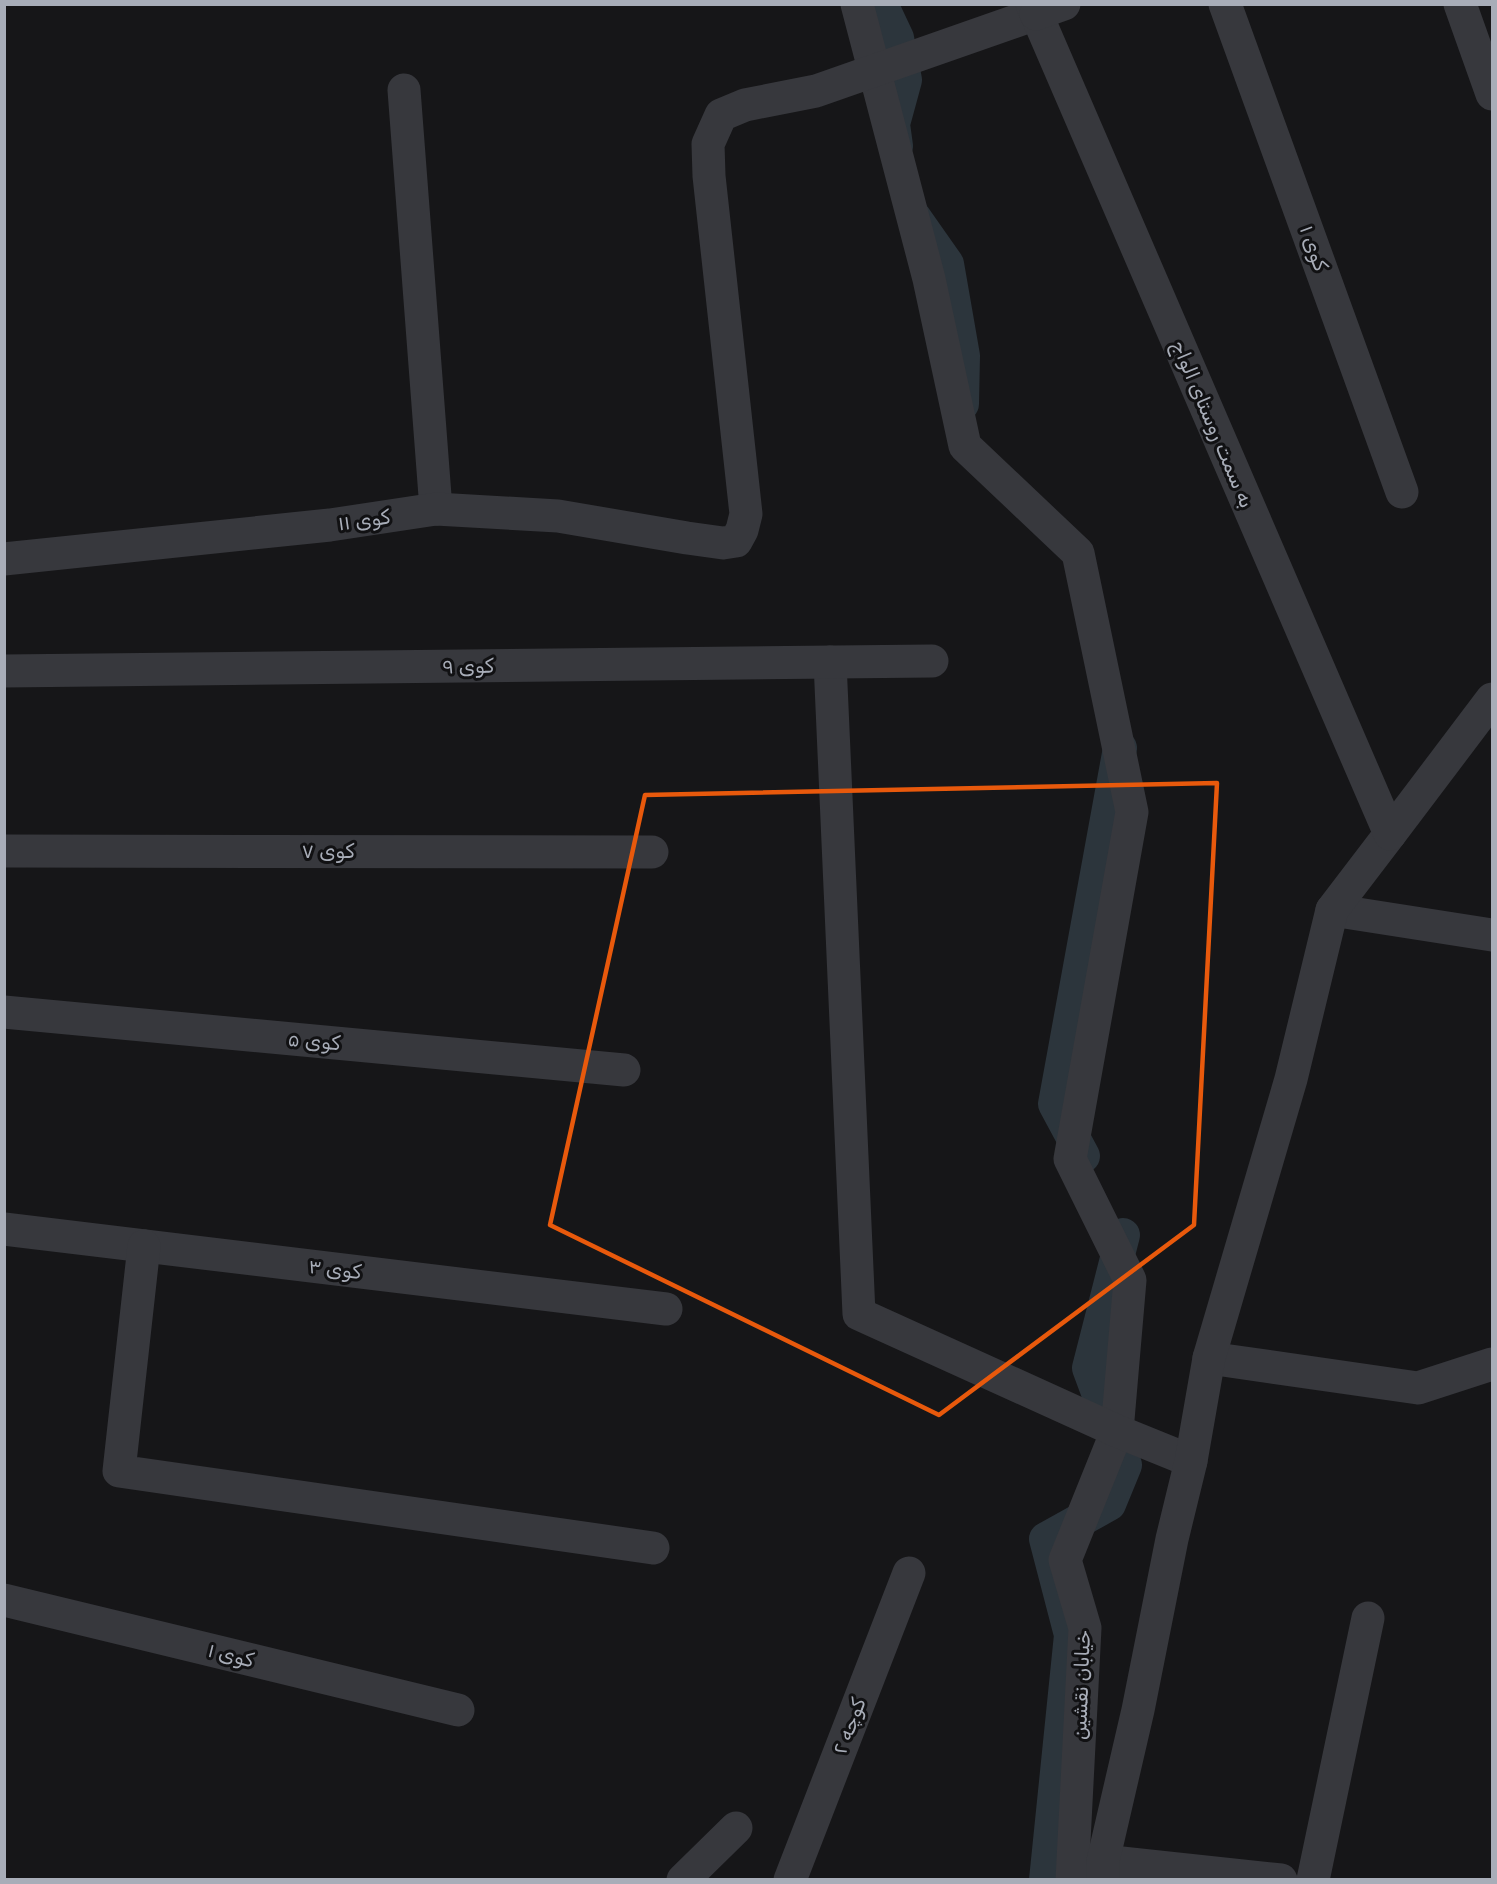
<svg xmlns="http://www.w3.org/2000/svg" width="1497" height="1884" viewBox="0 0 1497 1884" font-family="Rubik,Vazirmatn,sans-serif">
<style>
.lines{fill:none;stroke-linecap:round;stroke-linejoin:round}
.canal{stroke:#2c353c;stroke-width:34}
.minor{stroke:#37383d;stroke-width:33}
.tertiary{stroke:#37383d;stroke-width:33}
.marked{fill:none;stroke:#e8590c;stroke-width:4.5;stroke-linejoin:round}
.labels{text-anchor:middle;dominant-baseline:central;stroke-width:6;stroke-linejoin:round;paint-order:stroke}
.street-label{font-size:20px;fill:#a8adb8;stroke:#111113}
</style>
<rect width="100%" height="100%" fill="#161618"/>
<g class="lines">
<g class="canal">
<path d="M881,4L897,38L905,80L893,124L896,146"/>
<path d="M914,217L947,264L963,356L962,404"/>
<path d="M1083,1156L1055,1104L1120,748"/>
<path d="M1046,1880L1071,1635L1046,1539L1109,1504L1125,1465L1089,1368L1123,1235"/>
</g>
<g class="minor">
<path d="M857,4L929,279L965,446L1078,553L1132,812L1070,1159L1130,1280L1117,1431L1065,1560L1085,1628L1072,1880"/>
<path d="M1225,4L1402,492"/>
<path d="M1460,4L1492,94"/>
<path d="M404,90L436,509"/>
<path d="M4,559L330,525L436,509L558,516L687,538L723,543L736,541L742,530L746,514L709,176L708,144L721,115L745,105L816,91L1036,14"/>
<path d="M830,662L859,1314L1117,1431L1191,1461"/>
<path d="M4,671L932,661"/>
<path d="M4,851L652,852"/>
<path d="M1332,910L1492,935"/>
<path d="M4,1012L624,1070"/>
<path d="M4,1229L666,1309"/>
<path d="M144,1246L119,1471L653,1548"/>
<path d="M1209,1358L1418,1388L1492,1364"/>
<path d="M4,1600L458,1710"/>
<path d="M1103,1861L1281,1880"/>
<path d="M683,1880L736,1828"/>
<path d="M790,1880L909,1573"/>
<path d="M1103,1880V1861L1138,1710L1172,1539L1191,1461L1209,1358L1291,1079L1332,910L1390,834"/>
<path d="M1313,1880L1368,1618"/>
</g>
<g class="tertiary">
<path d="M1032,4L1390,834L1492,699"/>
<path d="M1036,14L1064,4"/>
</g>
</g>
<path class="marked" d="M1217,783L1194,1225L939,1415L550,1225L645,795Z"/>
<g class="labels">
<g class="street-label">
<text transform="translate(1314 248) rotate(70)">کوی ۱</text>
<text transform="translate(1213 424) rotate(67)">به سمت روستای الواج</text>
<text transform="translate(364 520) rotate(-8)">کوی ۱۱</text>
<text transform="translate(468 666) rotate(-1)">کوی ۹</text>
<text x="328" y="851">کوی ۷</text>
<text transform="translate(314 1041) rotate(5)">کوی ۵</text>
<text transform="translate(335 1269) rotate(7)">کوی ۳</text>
<text transform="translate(231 1655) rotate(14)">کوی ۱</text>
<text transform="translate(1081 1685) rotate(-88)">خیابان نقشین</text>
<text transform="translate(849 1726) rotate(-69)">کوچه ۲</text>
</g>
</g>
<rect width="1497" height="1884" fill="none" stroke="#a8adb8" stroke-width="12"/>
</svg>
